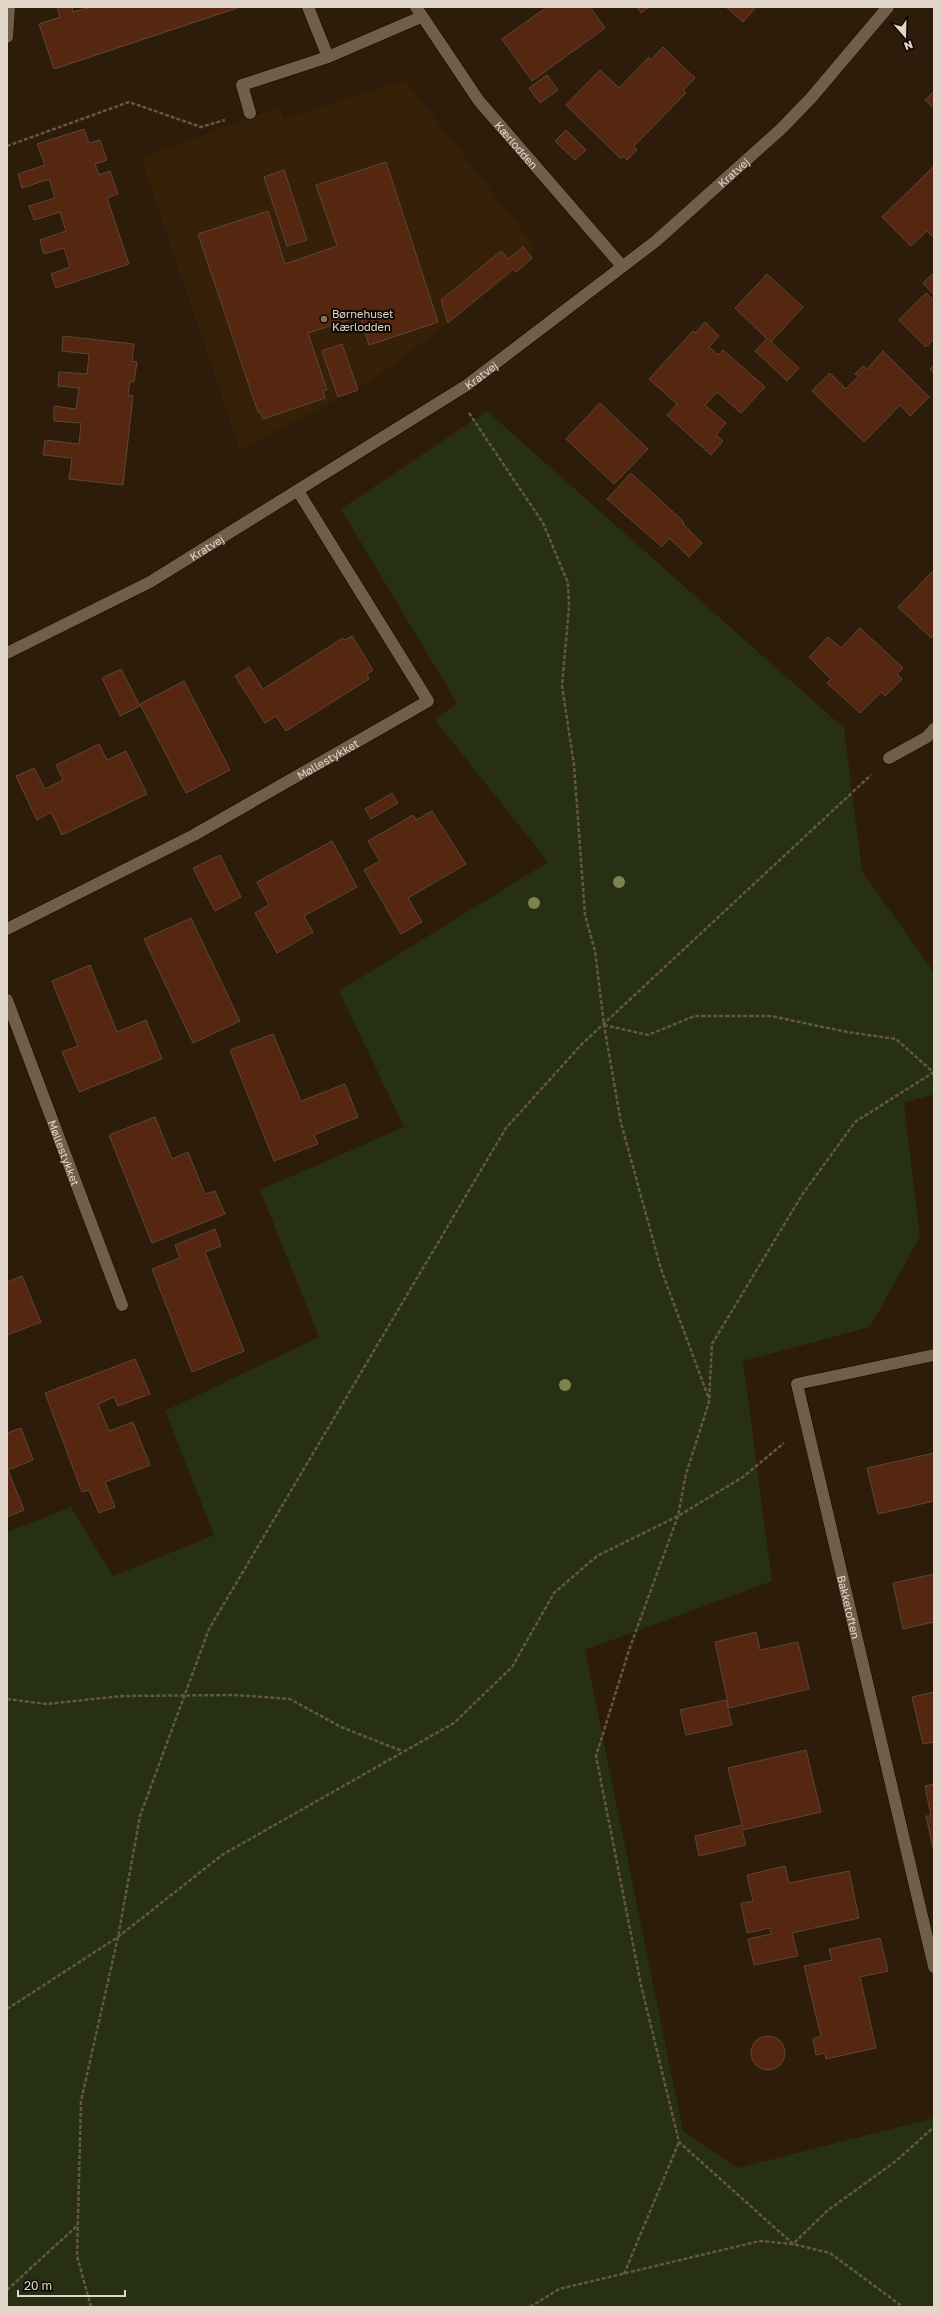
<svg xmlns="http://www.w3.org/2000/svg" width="941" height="2314" viewBox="0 0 941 2314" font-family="'Golos Text',sans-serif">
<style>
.built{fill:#362108}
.green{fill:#273012}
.building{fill:#552710;stroke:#5e453a}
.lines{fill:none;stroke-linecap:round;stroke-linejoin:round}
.lane-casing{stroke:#140600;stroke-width:13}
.street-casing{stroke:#140600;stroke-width:13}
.secondary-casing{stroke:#140600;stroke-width:13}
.path{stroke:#655645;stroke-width:2.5;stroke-dasharray:4 2;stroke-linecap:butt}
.lane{stroke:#715e49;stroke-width:12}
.street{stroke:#715e49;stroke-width:12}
.secondary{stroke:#715e49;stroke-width:12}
.tree{fill:#7c834f}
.education-dot{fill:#8d6e63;stroke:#0f0803;stroke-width:1.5}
.labels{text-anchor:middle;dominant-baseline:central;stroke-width:4;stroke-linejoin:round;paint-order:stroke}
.street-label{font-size:11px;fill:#e2d6cb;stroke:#0f0803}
.poi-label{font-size:11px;fill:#e2d6cb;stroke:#0f0803;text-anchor:start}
</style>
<rect width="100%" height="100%" fill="#2c1c09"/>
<path class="built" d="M405,80L531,242L534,258L371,381L240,450L141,158L279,107L284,119Z"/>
<path class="green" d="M487,411L844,728L862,871L934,973V1094L904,1103L920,1237L870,1327L743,1361L772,1581L585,1650L683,2131L738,2168L934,2118V2307H7V1532L71,1507L113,1576L214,1535L165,1411L319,1337L260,1190L404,1127L339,991L548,862L435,720L457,703L341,509Z"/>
<g class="building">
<path d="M57,7H72L73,12L91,7H240L54,69L39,24L60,17Z"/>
<path d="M547,7H590L605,28L532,81L502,39Z"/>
<path d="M637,7H649L641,13Z"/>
<path d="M726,7H756L743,22Z"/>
<path d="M663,47L695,78L683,90L686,93L634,146L637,150L627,160L624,156L621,159L566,105L600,70L619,88L649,57L651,60Z"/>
<path d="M547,75L558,90L540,103L529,88Z"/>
<path d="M934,91V108L925,100Z"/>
<path d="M84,129L89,143L100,140L107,160L95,164L99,175L110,171L118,194L107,198L129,264L56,288L51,274L70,267L64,248L44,254L40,240L66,231L60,212L34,220L29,206L55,198L49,179L22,188L18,174L45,165L37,144Z"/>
<path d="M566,130L586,150L575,160L555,141Z"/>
<path d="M386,162L438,322L369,345L360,316L308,333L327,390L323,391L325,398L263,419L260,412H258L198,234L268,211L285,264L337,246L316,185Z"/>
<path d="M934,166V238L927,231L911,246L882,217Z"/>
<path d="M284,170L307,240L287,246L264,177Z"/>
<path d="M523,247L532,258L516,272L513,269L448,323L441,300L501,251L508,259Z"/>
<path d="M934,273V295L923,283Z"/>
<path d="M767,274L803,307L771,342L799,368L787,381L755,351L767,339L735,308Z"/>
<path d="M926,293L934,300V339L926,347L899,320Z"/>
<path d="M705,322L719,336L709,347L718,355L723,350L765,387L741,413L717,392L705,405L726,423L716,435L723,441L711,455L667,415L677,404L649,379L693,331L695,333Z"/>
<path d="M63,336L134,344L132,361L137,362L134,382L130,381L128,395L133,396L123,485L69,479L72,458L43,455L45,440L79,444L81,423L54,421V406L76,409L79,388L58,386L59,372L87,374L89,354L62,351Z"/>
<path d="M342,344L358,390L338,397L322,351Z"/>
<path d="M883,351L929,397L910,416L900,405L864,442L812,391L830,373L846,389L859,376L855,374L863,366L867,369Z"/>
<path d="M934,365V374L930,369Z"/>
<path d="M600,403L648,449L614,484L566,439Z"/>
<path d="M631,473L684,522L683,524L702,543L689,557L669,538L662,547L607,499Z"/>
<path d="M934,570V634L931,638L898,607Z"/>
<path d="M860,628L903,668L897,674L902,679L885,696L881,692L860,713L827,683L831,679L809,657L828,637L841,648Z"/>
<path d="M352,636L373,670L367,674L369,679L286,731L276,716L265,723L235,676L249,667L263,689L343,638L345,640Z"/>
<path d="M121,669L140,706L120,716L102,678Z"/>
<path d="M184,681L230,770L186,793L140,704Z"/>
<path d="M99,744L107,760L126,751L147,794L62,835L51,812L37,820L16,776L34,768L45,789L63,780L56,765Z"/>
<path d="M392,793L398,803L371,819L365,809Z"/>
<path d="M432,811L466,864L408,898L422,922L401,934L364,870L380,861L368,841L413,815L416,820Z"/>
<path d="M332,841L357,887L304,916L313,932L277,953L255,913L269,905L257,882Z"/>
<path d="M220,855L241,897L215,911L193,868Z"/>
<path d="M191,918L240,1021L193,1043L144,939Z"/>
<path d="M90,965L117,1032L146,1020L162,1059L79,1092L62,1052L78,1046L52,981Z"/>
<path d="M273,1034L301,1101L345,1084L358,1117L314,1135L318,1144L274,1161L230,1050Z"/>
<path d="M155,1117L172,1159L188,1152L205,1194L215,1191L225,1214L152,1243L109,1135Z"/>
<path d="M215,1229L221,1246L205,1252L244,1351L192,1372L152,1269L180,1258L175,1245Z"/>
<path d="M22,1276L41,1322L7,1335V1282Z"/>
<path d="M135,1359L150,1394L118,1406L114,1397L98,1404L109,1431L133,1422L150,1465L105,1482L115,1507L99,1513L89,1490L82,1492L45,1393Z"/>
<path d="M21,1428L33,1460L8,1470L24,1510L7,1517V1433Z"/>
<path d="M934,1453V1501L878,1514L867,1468Z"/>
<path d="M934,1574V1622L903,1629L893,1583Z"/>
<path d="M756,1632L760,1650L798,1642L809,1689L729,1708L715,1642Z"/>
<path d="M934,1692V1742L923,1744L912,1697Z"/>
<path d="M726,1700L732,1725L686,1735L680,1710Z"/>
<path d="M806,1750L821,1812L742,1830L746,1845L699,1856L695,1836L742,1825L728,1768Z"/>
<path d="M934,1784V1852L926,1816H931L925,1786Z"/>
<path d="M785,1866L789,1883L849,1871L859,1918L792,1933L798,1956L754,1965L748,1939L771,1934L770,1928L747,1933L741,1903L753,1901L747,1875Z"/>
<path d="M880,1938L888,1971L860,1977L876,2048L826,2059L825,2053L816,2055L813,2039L821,2036L804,1966L832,1960L829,1949Z"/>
<circle cx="768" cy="2053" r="17"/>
</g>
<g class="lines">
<g class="lane-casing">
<path id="lane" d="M308,7L328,57"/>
</g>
<g class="street-casing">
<g id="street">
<path id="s1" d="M416,7L479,101L622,266"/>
<path d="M7,37L9,7"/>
<path d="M250,113L242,85L328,57L421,17"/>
<path d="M889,758L927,737L934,729"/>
<path id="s2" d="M7,929L194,835L428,701L298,491"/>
<path id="s3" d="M7,1000L122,1305"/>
<path id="s4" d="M934,1355L797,1384L934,1967"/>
</g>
</g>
<g class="secondary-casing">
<g id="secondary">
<path id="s5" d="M7,653L150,582L467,385L656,241L781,129L811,98L888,7"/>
</g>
</g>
<g class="path">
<path d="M7,146L129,102L201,127L225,120"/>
<path d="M469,413L543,523L568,583L569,607L562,686L574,765L585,915L595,951L604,1025L621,1123L661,1269L709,1399"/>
<path d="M604,1025L648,1035L695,1016H771L847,1032L896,1039L933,1072"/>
<path d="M934,1072L855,1122L802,1195L712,1344L709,1402L686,1474L678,1516L629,1650L596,1756L641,1985L679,2142L793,2244L827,2211L896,2161L934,2127"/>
<path d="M7,1699L47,1704L122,1696L235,1695L290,1699L341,1727L402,1751"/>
<path d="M7,2009L118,1937L222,1855L454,1723L512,1667L554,1593L597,1556L678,1516L743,1477L784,1443"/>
<path d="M624,2274L679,2142"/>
<path d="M7,2290L78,2225"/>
<path d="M91,2307L77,2256L81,2101L118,1937L140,1816L209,1629L506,1128L581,1045L871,775"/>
<path d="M530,2307L559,2289L760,2241L793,2244L830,2253L903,2307"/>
</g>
<use href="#lane" class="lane"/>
<use href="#street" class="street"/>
<use href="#secondary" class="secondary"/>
</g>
<g class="tree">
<circle cx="619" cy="882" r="6"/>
<circle cx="534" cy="903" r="6"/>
<circle cx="565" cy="1385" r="6"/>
</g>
<circle class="education-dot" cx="324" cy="319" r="4"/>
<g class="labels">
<g class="street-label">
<text stroke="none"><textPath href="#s1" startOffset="171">Kærlodden</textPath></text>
<text stroke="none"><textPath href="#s5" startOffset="874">Kratvej</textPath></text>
<text stroke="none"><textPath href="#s5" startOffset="550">Kratvej</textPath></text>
<text stroke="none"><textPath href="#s5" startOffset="226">Kratvej</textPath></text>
<text stroke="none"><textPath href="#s2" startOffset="363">Møllestykket</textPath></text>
<text stroke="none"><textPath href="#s3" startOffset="163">Møllestykket</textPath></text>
<text stroke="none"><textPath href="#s4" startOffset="369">Bakketoften</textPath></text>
</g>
<g class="poi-label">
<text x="332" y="313">Børnehuset<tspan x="332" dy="13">Kærlodden</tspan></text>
</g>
</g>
<rect width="941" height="2314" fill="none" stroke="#e2d6cb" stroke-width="16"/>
<g transform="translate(905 36) rotate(160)" stroke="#0f0803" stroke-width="3" paint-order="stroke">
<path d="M0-3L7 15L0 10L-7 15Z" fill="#e2d6cb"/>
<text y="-6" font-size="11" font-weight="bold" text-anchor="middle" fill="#e2d6cb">N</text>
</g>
<path d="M18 2290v6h107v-6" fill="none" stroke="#e2d6cb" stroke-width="2"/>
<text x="24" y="2290" font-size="12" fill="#e2d6cb" stroke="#0f0803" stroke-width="3" paint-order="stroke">20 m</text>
</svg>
